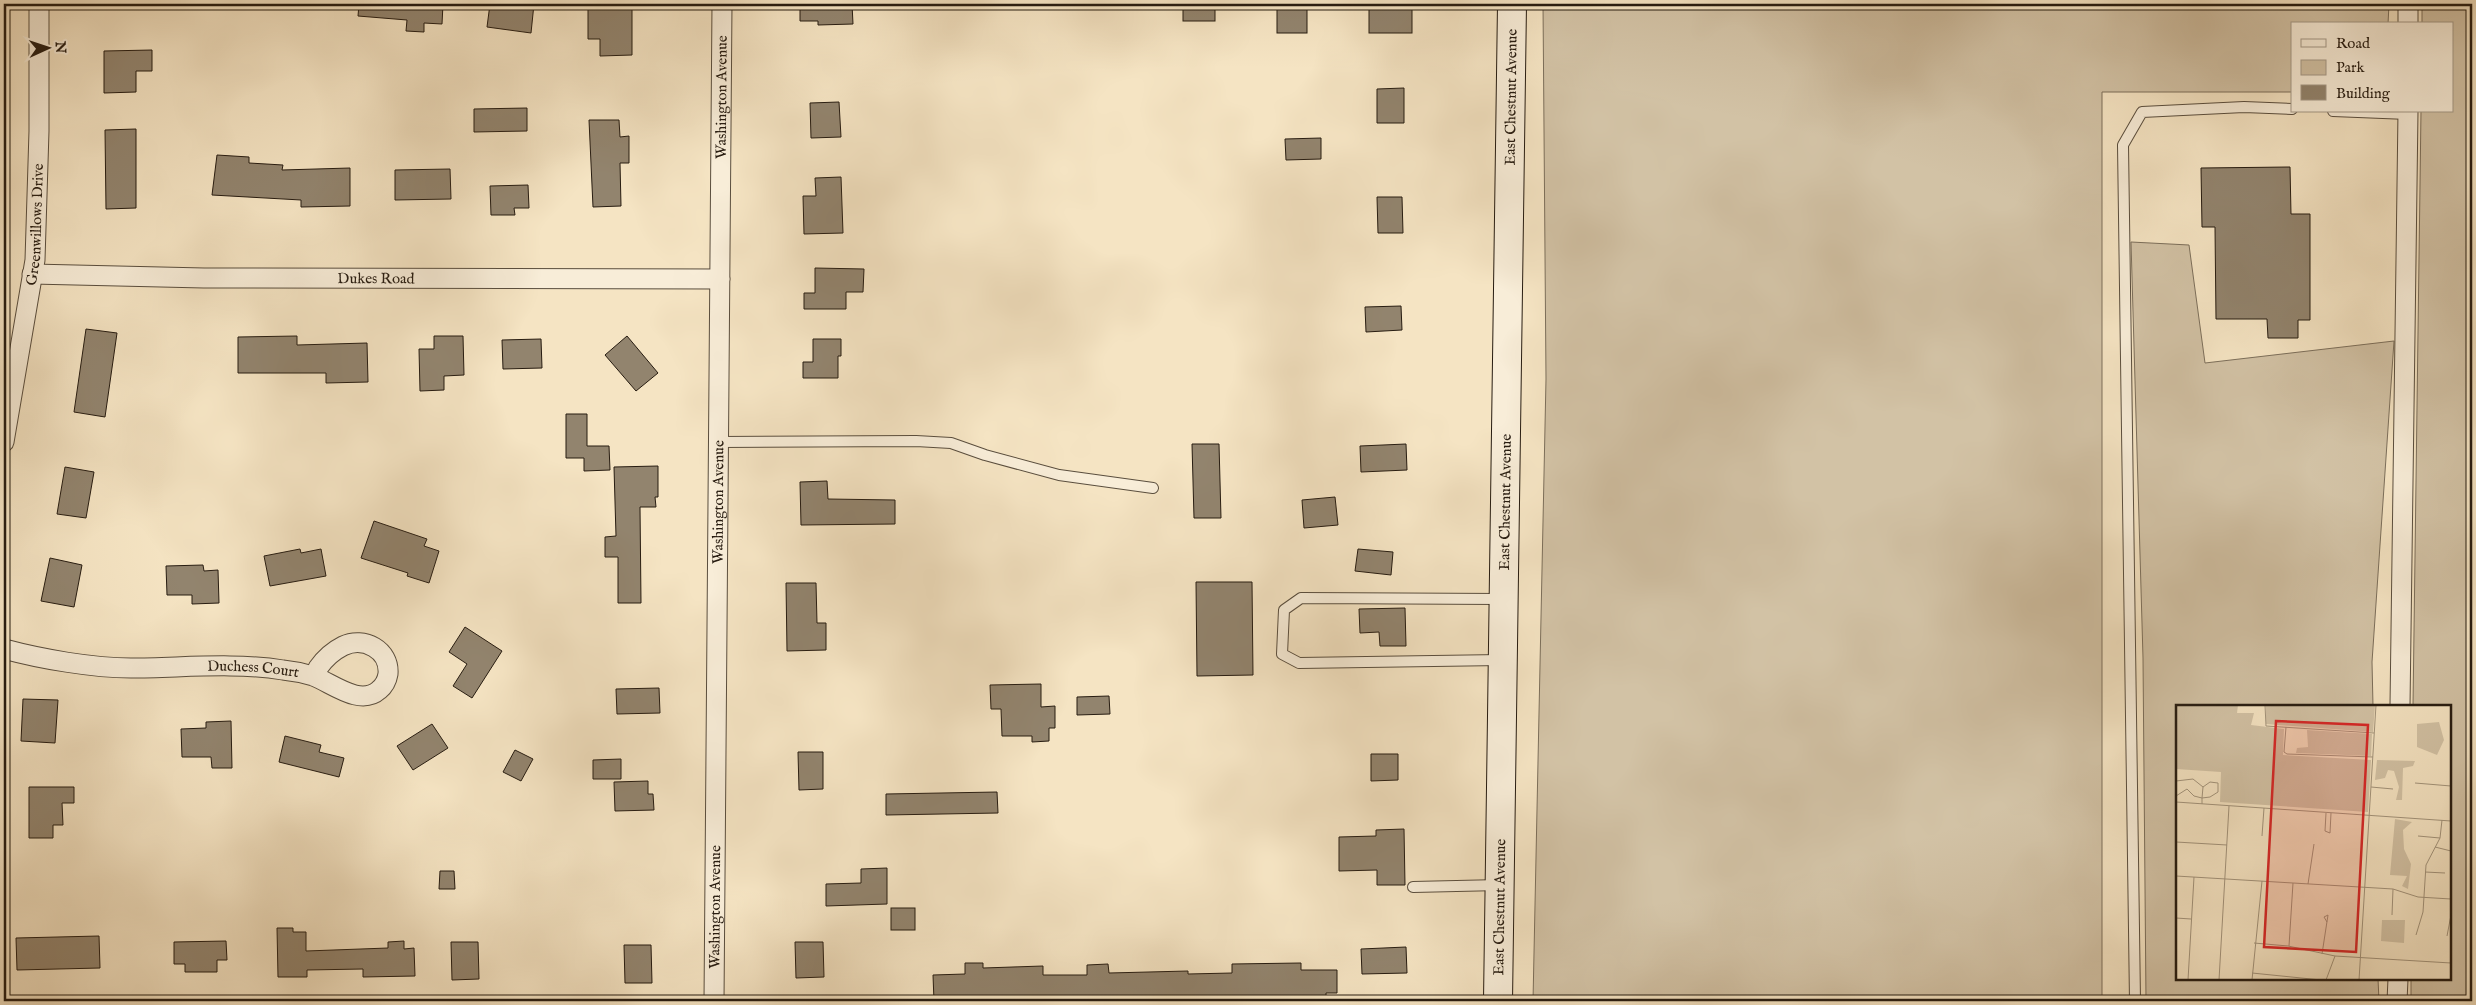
<svg xmlns="http://www.w3.org/2000/svg" width="2476" height="1005" viewBox="0 0 2476 1005" font-family="'IM FELL English',serif">
<style>
.green{fill:#d2c2a5;stroke:#7c6f5b}
.building{fill:#92846e;stroke:#271c11}
.lines{fill:none;stroke-linecap:round;stroke-linejoin:round}
.lane-casing{stroke:#5a4e3e;stroke-width:12}
.street-casing{stroke:#5a4e3e;stroke-width:21}
.secondary-casing{stroke:#271c11;stroke-width:30}
.lane{stroke:#f8edd8;stroke-width:10}
.street{stroke:#f8edd8;stroke-width:19}
.secondary{stroke:#f8edd8;stroke-width:28}
.labels{text-anchor:middle;dominant-baseline:central;stroke-width:4;stroke-linejoin:round;paint-order:stroke}
.street-label{font-size:15px;fill:#271c11;stroke:#f8edd8}
.inset-road{fill:none;stroke:#a3947c;stroke-width:1}
.view{fill:#d62828;fill-opacity:0.15;stroke:#d62828;stroke-width:2.5}
.inset-edge{fill:none;stroke:#271c11;stroke-width:2.5}
</style>
<rect width="100%" height="100%" fill="#f5e4c3"/>
<filter id="stains"><feTurbulence type="fractalNoise" baseFrequency=".004" numOctaves="4"/><feColorMatrix values="0 0 0 0 .2 0 0 0 0 .09 0 0 0 0 .02 0 0 0 .5 -.17"/></filter>
<radialGradient id="worn" r=".72"><stop offset=".6" stop-color="#630" stop-opacity="0"/><stop offset="1" stop-color="#630" stop-opacity=".3"/></radialGradient>
<g class="green">
<path d="M1543,4H2389L2388,24H2292V92H2102V1001H1533L1546,379Z"/>
<path d="M2422,4H2472V1001H2411V979H2450V706H2413L2421,111H2452V24H2422Z"/>
<path d="M2131,242L2189,245L2205,363L2394,341L2372,662L2373,706H2177V979H2378L2379,1001H2146L2143,658Z"/>
</g>
<g class="building">
<path d="M359,4H443L442,24L424,23V32L406,31L407,20L358,16Z"/>
<path d="M490,4H534L531,33L487,27Z"/>
<path d="M588,4H632V55L600,56V39H588Z"/>
<path d="M800,4H852L853,24L818,25V21H800Z"/>
<rect x="1183" y="4" width="32" height="17"/>
<rect x="1277" y="4" width="30" height="29"/>
<rect x="1369" y="4" width="43" height="29"/>
<path d="M152,50V71H136V92L104,93V51Z"/>
<path d="M1404,88V123H1377V89Z"/>
<path d="M839,102L841,137L811,138L810,103Z"/>
<path d="M527,108V131L474,132V109Z"/>
<path d="M589,120H619L620,137L629,136V163H620L621,206L593,207Z"/>
<path d="M136,129V208L106,209L105,130Z"/>
<path d="M1321,138V159L1286,160L1285,139Z"/>
<path d="M217,155L249,157V163L283,165L282,170L350,168V206L301,207V200L212,195Z"/>
<path d="M2290,167L2291,214H2310V320H2298V338H2268L2267,319H2216L2215,227H2202L2201,168Z"/>
<path d="M450,169L451,199L395,200V170Z"/>
<path d="M841,177L843,233L804,234L803,196H816L815,178Z"/>
<path d="M528,185L529,208H514L515,215H491L490,186Z"/>
<path d="M1377,197H1402L1403,233H1378Z"/>
<path d="M815,268L864,269L863,292H846V309H804V293H815Z"/>
<path d="M1401,306L1402,330L1366,332L1365,307Z"/>
<path d="M86,329L117,333L105,417L74,412Z"/>
<path d="M297,336V345L367,343L368,382L326,383V373H238V337Z"/>
<path d="M434,336H463L464,375L444,376V390L420,391L419,349H434Z"/>
<path d="M627,336L658,373L636,391L605,355Z"/>
<path d="M541,339L542,368L503,369L502,340Z"/>
<path d="M813,339H841V356H838V378H803V362H813Z"/>
<path d="M566,414H587V446H609L610,470L584,471V458H566Z"/>
<path d="M1192,444H1219L1221,518H1194Z"/>
<path d="M1406,444L1407,470L1361,472L1360,446Z"/>
<path d="M658,466V497H655L656,507H640L641,603H618V557H605V537L616,536L614,467Z"/>
<path d="M65,467L94,472L86,518L57,514Z"/>
<path d="M827,481L828,499L895,500V524L801,525L800,482Z"/>
<path d="M1335,497L1338,525L1304,528L1302,500Z"/>
<path d="M374,521L427,539L424,546L439,551L429,583L407,576L408,573L361,558Z"/>
<path d="M300,549L301,553L321,549L326,576L270,586L264,556Z"/>
<path d="M1358,549L1393,552L1391,575L1355,571Z"/>
<path d="M50,558L82,565L74,607L41,601Z"/>
<path d="M203,565L204,571L218,570L219,603L192,604V595H167L166,566Z"/>
<path d="M1196,582H1252L1253,675L1197,676Z"/>
<path d="M786,583H816L817,623H826V650L787,651Z"/>
<path d="M1405,608L1406,646H1380L1379,632L1360,633L1359,609Z"/>
<path d="M465,627L502,651L472,698L453,686L467,664L449,652Z"/>
<path d="M1041,684V707L1055,706V728H1049V741L1032,742V736H1002L1001,709H991L990,685Z"/>
<path d="M659,688L660,713L617,714L616,689Z"/>
<path d="M1109,696L1110,714L1077,715V697Z"/>
<path d="M23,699L58,700L55,743L21,741Z"/>
<path d="M231,721L232,768H212L211,757H182L181,729L206,728V722Z"/>
<path d="M432,724L448,748L413,770L397,746Z"/>
<path d="M285,736L321,745L319,752L344,758L339,777L279,762Z"/>
<path d="M515,750L533,759L521,781L503,772Z"/>
<path d="M798,752H823V789L799,790Z"/>
<path d="M1371,754H1398V780L1371,781Z"/>
<path d="M621,759V779H593V760Z"/>
<path d="M648,781V794H653L654,810L615,811L614,782Z"/>
<path d="M29,787H74V803H62L63,825H53V838H29Z"/>
<path d="M997,792L998,813L886,815V794Z"/>
<path d="M1404,829L1405,885H1377V870L1339,871V837L1376,836V830Z"/>
<path d="M887,868V904L826,906V884L861,883V869Z"/>
<path d="M440,871H454L455,889H439Z"/>
<rect x="891" y="908" width="24" height="22"/>
<path d="M277,928H293V932H306V951L388,948V942L404,941V949L414,948L415,976L363,977V969L307,970V977H278Z"/>
<path d="M99,936L100,968L17,970L16,938Z"/>
<path d="M226,941L227,960H217V972H185V964H174V942Z"/>
<path d="M451,942H478L479,979L452,980Z"/>
<path d="M795,942H823L824,977L796,978Z"/>
<path d="M624,945H651L652,983H625Z"/>
<path d="M1406,947L1407,973L1362,974L1361,949Z"/>
<path d="M965,963H983V968L1043,966V975H1087V965L1108,964L1109,973L1188,971V974L1232,973V964L1301,963V970H1337V993H1326V999L1254,1001H1208V997L1071,1001V996L934,1001L933,975L965,974Z"/>
</g>
<g class="lines">
<g class="lane-casing">
<g id="lane">
<path d="M2333,111L2408,114"/>
<path d="M719,442L916,441L951,443L985,455L1059,475L1153,488"/>
<path d="M1501,660L1299,663L1282,654L1284,610L1301,598L1501,599"/>
<path d="M1413,887L1500,885"/>
<path d="M2135,1001L2123,145L2142,112L2244,107L2292,109"/>
</g>
</g>
<g class="street-casing">
<g id="street">
<path d="M2408,24V4"/>
<path id="s1" d="M32,274L204,278L720,279"/>
<path id="s2" d="M4,442L35,260L39,131V4"/>
<path id="s3" d="M4,649C41,659 93,668 131,668C181,668 233,662 283,670C293,671 303,673 313,676C332,683 360,707 379,690C384,686 387,680 388,674C390,650 364,636 343,646C333,651 325,658 318,668"/>
<path d="M2400,706L2408,111"/>
<path id="s4" d="M714,1001L722,4"/>
<path d="M2397,1001L2398,979"/>
</g>
</g>
<g class="secondary-casing">
<g id="secondary">
<path id="s5" d="M1498,1001L1512,4"/>
</g>
</g>
<use href="#lane" class="lane"/>
<use href="#street" class="street"/>
<use href="#secondary" class="secondary"/>
</g>
<g class="labels">
<g class="street-label">
<text stroke="none"><textPath href="#s4" startOffset="904">Washington Avenue</textPath></text>
<text stroke="none"><textPath href="#s5" startOffset="904">East Chestnut Avenue</textPath></text>
<text stroke="none"><textPath href="#s2" startOffset="220">Greenwillows Drive</textPath></text>
<text stroke="none"><textPath href="#s1" startOffset="344">Dukes Road</textPath></text>
<text stroke="none"><textPath href="#s5" startOffset="499">East Chestnut Avenue</textPath></text>
<text stroke="none"><textPath href="#s4" startOffset="499">Washington Avenue</textPath></text>
<text stroke="none"><textPath href="#s3" startOffset="251">Duchess Court</textPath></text>
<text stroke="none"><textPath href="#s4" startOffset="94">Washington Avenue</textPath></text>
<text stroke="none"><textPath href="#s5" startOffset="94">East Chestnut Avenue</textPath></text>
</g>
</g>
<g transform="translate(2176 705)">
<rect width="275" height="275" fill="#f5e4c3"/>
<path d="M0,0H62L61,8H78L75,20L108,24L107,50L195,55L192,107L44,97L45,67L0,64ZM90,0H199L197,27L90,19ZM263,17L268,35L261,50L241,42V19ZM131,25L196,29L195,51L120,48L121,43L132,42ZM201,55L239,56L237,61L227,63L226,95H220L223,82L218,66L212,65L209,73L199,75ZM219,114L236,117L227,125L228,144L235,159L232,184L226,181L231,171L214,170ZM206,215H229L228,238L205,236Z" fill="#d2c2a5"/>
<path class="inset-road" d="M89,0L90,21L198,28M110,22L108,47L111,49L197,52M0,76L17,74L27,82M34,77L42,78V87L34,92L26,93L27,82ZM239,78L275,81M195,82L217,84M0,91L11,84L18,91L26,93V99M0,97L275,116M150,108L149,126L154,128L155,108M86,131L88,103M242,131L264,133M0,137L51,140M259,142L275,146M249,167L269,168M0,171L217,184L242,192L275,194M132,179L138,139M216,210L217,184M0,213L15,214M240,230L247,207L250,160L264,133L266,115M271,231L275,210M78,238L112,241L159,251L275,258M113,241L117,178M146,249L152,210L148,212L151,217M76,268L145,275M12,275L18,172M43,275L53,101M76,275L86,176M150,275L159,251M183,275L200,0"/>
<path class="view" d="M100,16L192,20L180,247L88,242Z"/>
<rect width="275" height="275" class="inset-edge"/>
</g>
<rect width="2476" height="1005" fill="none" stroke="#f5e4c3" stroke-width="20"/>
<rect x="5" y="5" width="2466" height="995" fill="none" stroke="#271c11" stroke-width="2.5"/>
<rect x="10" y="10" width="2456" height="985" fill="none" stroke="#271c11"/>
<rect x="2291" y="22" width="162" height="90" fill="#f8edd8" stroke="#a49988"/>
<rect x="2301" y="39" width="25" height="8" fill="#f8edd8" stroke="#a49988"/>
<text x="2336" y="48" font-size="15" fill="#271c11">Road</text>
<rect x="2301" y="60" width="25" height="15" fill="#d2c2a5" stroke="#a49988"/>
<text x="2336" y="72" font-size="15" fill="#271c11">Park</text>
<rect x="2301" y="85" width="25" height="15" fill="#92846e" stroke="#a49988"/>
<text x="2336" y="98" font-size="15" fill="#271c11">Building</text>
<g transform="translate(48 48) rotate(87)" stroke="#f8edd8" stroke-width="4" paint-order="stroke">
<path d="M0-4L9 19L0 12L-9 19Z" fill="#271c11"/>
<text y="-8" font-size="14" font-weight="bold" text-anchor="middle" fill="#271c11">N</text>
</g>
<rect width="100%" height="100%" filter="url(#stains)"/>
<rect width="100%" height="100%" fill="url(#worn)"/>
</svg>
